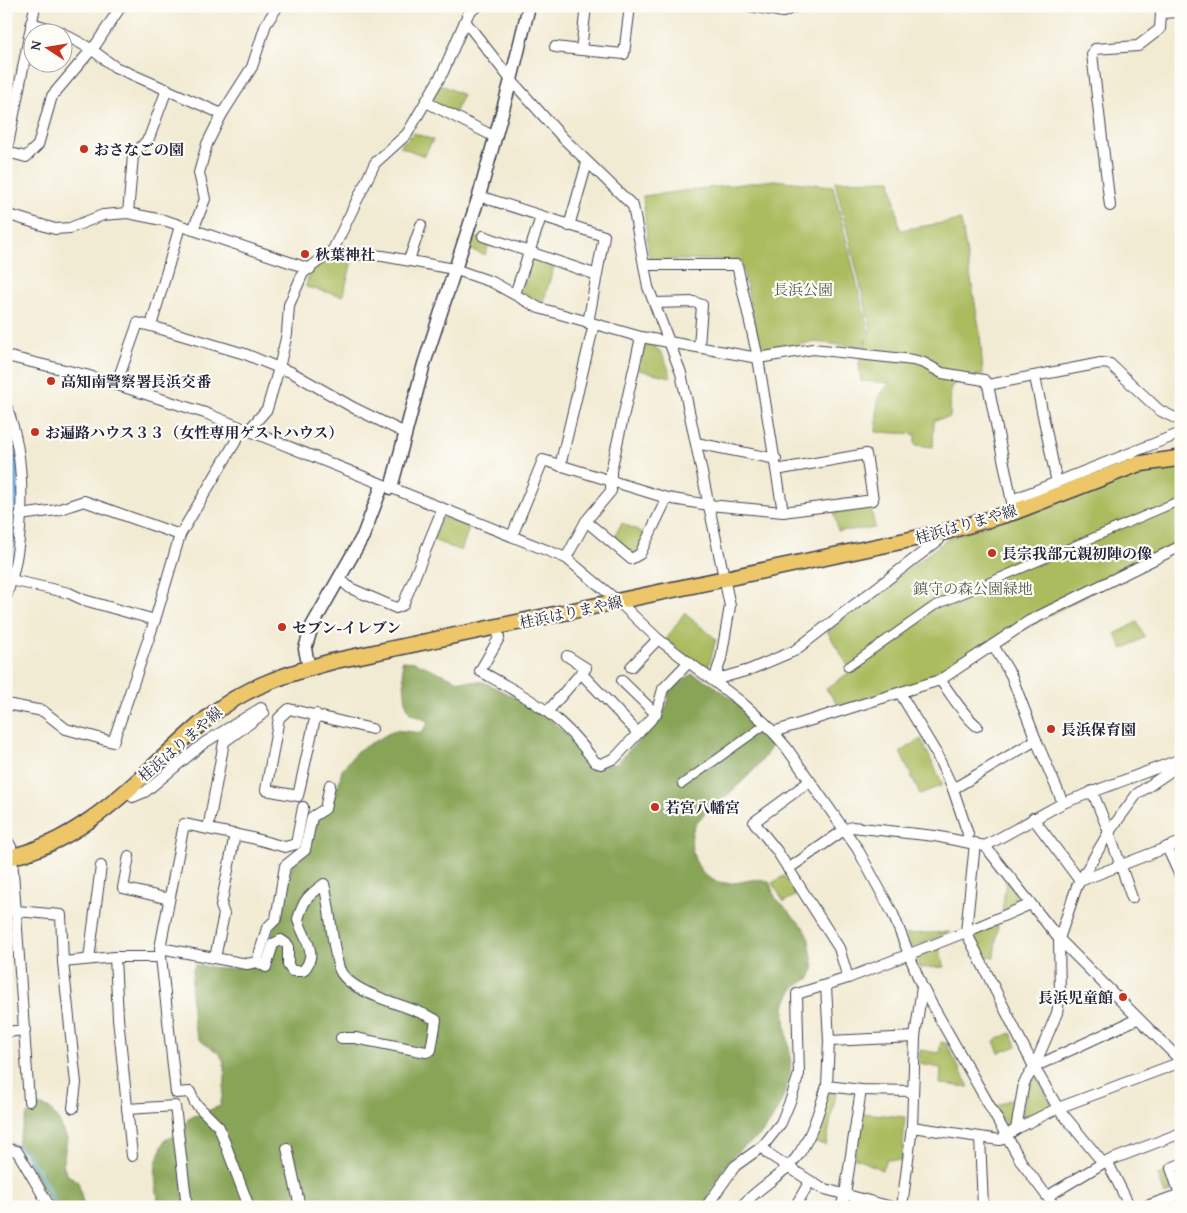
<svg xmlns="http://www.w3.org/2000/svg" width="1187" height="1213" viewBox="0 0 1187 1213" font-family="'Gentium Book Plus','Noto Serif JP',serif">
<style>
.green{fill:#abbc5f;stroke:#666f4d}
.forest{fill:#88a456;stroke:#556348}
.water{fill:#76bbed;stroke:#4c6e94}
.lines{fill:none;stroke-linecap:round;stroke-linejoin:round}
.stream{stroke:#76bbed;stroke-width:2.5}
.pedestrian-casing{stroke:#414052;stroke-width:10}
.minor-casing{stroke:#414052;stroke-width:12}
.tertiary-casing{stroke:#414052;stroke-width:15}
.primary-casing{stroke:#414052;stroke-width:18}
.pedestrian{stroke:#fff;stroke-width:8}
.minor{stroke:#fff;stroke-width:10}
.tertiary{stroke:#fff;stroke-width:12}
.primary{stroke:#ecc669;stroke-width:15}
.poi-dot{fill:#c8321e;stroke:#fdfcf7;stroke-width:2}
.labels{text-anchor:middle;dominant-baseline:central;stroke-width:4.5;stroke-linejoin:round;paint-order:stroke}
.poi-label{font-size:15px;font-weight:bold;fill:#22223b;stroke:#fdfcf7;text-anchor:start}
.park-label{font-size:15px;fill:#525848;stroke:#fdfcf7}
.street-label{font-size:15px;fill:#22223b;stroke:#fdfcf7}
</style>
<rect width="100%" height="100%" fill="#fdfcf7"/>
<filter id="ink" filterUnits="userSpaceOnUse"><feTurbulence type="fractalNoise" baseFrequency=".02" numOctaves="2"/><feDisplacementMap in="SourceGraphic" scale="10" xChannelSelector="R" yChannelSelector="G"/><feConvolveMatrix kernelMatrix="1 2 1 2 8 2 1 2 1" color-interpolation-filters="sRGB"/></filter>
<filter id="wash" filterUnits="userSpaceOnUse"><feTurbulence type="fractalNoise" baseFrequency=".0096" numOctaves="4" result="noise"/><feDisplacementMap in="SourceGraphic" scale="20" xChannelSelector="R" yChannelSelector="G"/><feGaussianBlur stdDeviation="1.12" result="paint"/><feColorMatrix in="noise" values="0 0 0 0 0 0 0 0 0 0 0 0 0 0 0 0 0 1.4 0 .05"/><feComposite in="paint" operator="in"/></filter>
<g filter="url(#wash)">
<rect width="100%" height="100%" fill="#f2ebd3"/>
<g class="green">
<path d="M440,84L463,95L454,113L431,102Z"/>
<path d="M414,133L433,140L424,156L399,146Z"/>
<path d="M774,180L833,186L869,333L871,329L835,181L891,180L900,230L961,220L980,333L983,374L951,386L950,417L934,420L933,447L915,445V434L876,432L878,397L890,383L861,381L859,363L867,338L861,347L814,342L760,351L741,260H649L643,196Z"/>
<path d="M470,235L490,242L485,255L466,248Z"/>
<path d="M333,254L353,257L343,296L306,287L309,273Z"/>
<path d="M532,259L554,266L543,303L520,293Z"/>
<path d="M645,343C663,346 666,362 671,377L639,370Z"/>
<path d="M1162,465L1181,466V543L934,679L840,707L826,689L851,671L827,631L949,538Z"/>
<path d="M870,504L875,528L838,531L834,512Z"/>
<path d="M442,517L469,528L461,551L433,540Z"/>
<path d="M622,523L646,534L638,551L632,553L614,537Z"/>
<path d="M684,613L716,639L707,672L666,640Z"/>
<path d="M1137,622L1145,637L1123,649L1115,634Z"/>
<path d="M921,739L943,785L920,794L900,752Z"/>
<path d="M784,876L796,895L784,902L772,883Z"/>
<path d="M1006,880L1023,902L1002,912Z"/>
<path d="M998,925L994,958L981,956L971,935Z"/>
<path d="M951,932L911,948L906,934Z"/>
<path d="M938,946L945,967L920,968L914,955Z"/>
<path d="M1011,1033L1017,1046L999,1053L994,1041Z"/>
<path d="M941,1042L946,1043L969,1087L940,1084L941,1068L919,1064L920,1050L939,1053Z"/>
<path d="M1036,1077L1053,1106L1021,1121L1028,1081Z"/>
<path d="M829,1092L836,1093L826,1145L811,1142Z"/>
<path d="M1020,1094L1016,1124L1008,1129L995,1107Z"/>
<path d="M862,1113L905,1117L902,1161L886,1159L882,1170L854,1157Z"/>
<path d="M1165,1172L1172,1192L1165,1195L1158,1175Z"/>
</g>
<g class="forest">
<path d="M402,661L415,662L459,681L484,682L543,712L574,742L587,764L593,768L617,763L661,717L667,706L669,692L692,674C717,683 761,720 772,745C760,767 743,781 724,798C714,806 703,813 696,824C685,841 695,872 713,880C737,889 748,875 769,881L775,897L805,929L809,940L814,969L810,978C763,1000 798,1041 789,1078C785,1097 772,1125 757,1138C751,1143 743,1146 738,1151C724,1163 712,1190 705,1207H159C155,1177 151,1169 165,1140L179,1134L189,1118L220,1106C223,1092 228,1075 223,1060C218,1049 208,1048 200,1040C190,1031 189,976 195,965L226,969L243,967L270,941L294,859L319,820L324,806L339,783L342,770L357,751L395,730L422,733L429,722L410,713L406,704Z"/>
<path d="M38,1105L49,1108L59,1121L67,1139L63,1163L66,1174L78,1181L84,1207H57L41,1189L26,1154L17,1145L27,1115Z"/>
</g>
<path class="water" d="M6,418C9,428 14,440 16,451C21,496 17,545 6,589Z"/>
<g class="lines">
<path class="stream" d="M6,1142C33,1148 45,1185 57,1207"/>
</g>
</g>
<g filter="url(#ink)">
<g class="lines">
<g class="pedestrian-casing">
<g id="pedestrian">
<path d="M848,667L934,606L1181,500"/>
<path d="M682,784L766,724"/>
</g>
</g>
<g class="minor-casing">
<g id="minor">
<path d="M586,6L581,50L624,54L630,6"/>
<path d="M750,6L783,12L796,6"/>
<path d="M465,21L511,80L563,138L633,206L648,287L681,373L730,606L721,659L714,680"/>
<path d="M31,23L61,32"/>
<path d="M62,33L91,49L115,67L222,114"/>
<path d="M555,47L581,50"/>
<path d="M426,102L495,137"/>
<path d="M7,152L26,157L38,145L52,96L97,43L121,6"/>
<path d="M6,155L35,6"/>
<path d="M479,196L604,236L588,323"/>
<path d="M1110,206L1092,54L1095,49L1138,46L1160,29L1161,13L1181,12"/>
<path d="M128,213L133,156L149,138L167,89"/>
<path d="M6,214L55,229L70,228L103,215L128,213L167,221L310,269"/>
<path d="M569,226L587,163"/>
<path d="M193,230L205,199L199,173L207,144L222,114L252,67L266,24L278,6"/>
<path d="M483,236L597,275"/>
<path d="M333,250L340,253L383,256L454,269L492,282L539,308L641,337L758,358L813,349L913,360L924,363L942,373L984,380L988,385L1014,512"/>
<path d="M409,260L421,225"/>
<path d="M644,265H737L758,358L783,512L873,500L866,454L776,470"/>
<path d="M515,294L541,217"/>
<path d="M655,303L694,302L702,305L699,347"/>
<path d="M151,326L245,354L279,368L267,409L248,431"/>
<path d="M6,356L86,375L205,413L566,558L619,602L658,639L740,701L766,724L786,747L857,848L893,914L922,987L1022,1163L1055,1207"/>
<path d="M1035,377L1057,483"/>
<path d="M116,385L138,323L151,326L180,226"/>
<path d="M988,385L1101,363L1110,364L1159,410L1181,421"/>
<path d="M6,406C28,459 25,543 6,597"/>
<path d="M405,433L354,408L291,372L279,368L287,334L289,305L303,273L333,250L375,163L407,134L443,72L469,12L478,6"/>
<path d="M696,443L776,459"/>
<path d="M560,466L594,324"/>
<path d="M1012,500L1181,433"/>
<path d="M20,515L57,510L84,501L180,535"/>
<path d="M586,521L631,559L640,554L667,498"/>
<path d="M512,536L543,460L667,498L709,505L783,512"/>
<path d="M566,558L586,521L611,491V471L641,337"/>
<path d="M340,579L350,588L396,608L403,605L442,510"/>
<path d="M11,580L69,593L84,600L155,620"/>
<path d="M497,628L499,638L480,671C530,699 561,714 595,762L601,764L615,758L656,714L663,689L689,662"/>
<path d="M993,645L1011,675L1036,740"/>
<path d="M567,656L586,668L581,673"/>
<path d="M631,667L658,639"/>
<path d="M714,680L749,670L794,651L939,540L941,533"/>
<path d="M940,680C952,695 963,715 977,726"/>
<path d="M622,681L656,714"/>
<path d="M900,693L936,753L953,789L968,834L967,842"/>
<path d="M6,704L43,711L66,729L113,742L155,620L180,535L243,429"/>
<path d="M548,711L581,673L638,733"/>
<path d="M316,714L298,796L266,790L279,718L289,709L372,729"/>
<path d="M773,732L940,680L1029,621L1181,546"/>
<path d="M810,781L754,822L777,851L839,948L848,978"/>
<path d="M953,789L1036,740L1063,803"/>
<path d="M128,790L133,797L145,792L204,743L261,708L264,713L224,742L208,829"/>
<path d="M1092,791L1109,832L1132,898"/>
<path d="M1033,818L1080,881L1109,832L1137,794L1181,764"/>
<path d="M6,838L11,847L12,857L29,1101"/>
<path d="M975,843L966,932L1034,1067L1058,1108L1103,1163"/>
<path d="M985,846L1063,803L1181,759"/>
<path d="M1167,847L1181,878"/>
<path d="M129,856L123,888L169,899"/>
<path d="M788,869L844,830L852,827L935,836L985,846L1059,939L1181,1061"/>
<path d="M6,910L61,915L63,962L76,1083L73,1108"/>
<path d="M160,948L247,964L257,962L266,967L273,944L281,940L288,945V965L292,971H303C320,952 303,939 298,919C304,899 308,896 324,884C331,911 331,941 339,968C348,995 412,1005 436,1020L431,1050L426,1052L355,1038H341"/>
<path d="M115,957L118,1018L132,1156"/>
<path d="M215,958L224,914L221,906L235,834"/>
<path d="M89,959L101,866"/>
<path d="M63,962L115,957H161"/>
<path d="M257,962L267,928L276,919L285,866L305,850L312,817L325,809L330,785"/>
<path d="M826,986L829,1041L915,1037"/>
<path d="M6,1032L25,1030"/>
<path d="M829,1041L827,1086L861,1090L913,1091"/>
<path d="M1034,1067L1137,1019"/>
<path d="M127,1109L175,1106L187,1207"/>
<path d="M912,1127L1000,1140L1016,1129L1024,1083L1034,1067L1057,1013L1060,995L1059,939L1077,886L1080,881L1181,842"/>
<path d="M1016,1129L1058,1108L1181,1062"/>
<path d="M980,1137L983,1207"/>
<path d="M763,1146L767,1153L821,1188L892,1207"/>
<path d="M287,1148L300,1207"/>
<path d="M6,1149L17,1151L50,1207"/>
<path d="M1107,1161L1130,1207"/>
<path d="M1181,1164L1171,1168L1181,1197"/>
<path d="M1048,1196L1103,1163L1181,1133"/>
<path d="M249,1207L219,1127L195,1103L190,1092L176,1093L160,948L184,824L252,838L285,847L296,844L303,807"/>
<path d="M706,1207L735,1166L763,1146L781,1123L791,1099L799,1074L797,994L848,978L966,932L1031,904"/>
<path d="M741,1207C757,1188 781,1177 796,1158C812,1137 819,1110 827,1086"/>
<path d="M795,1207L810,1181"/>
<path d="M841,1207L845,1194L861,1090"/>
<path d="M902,1207L912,1127L915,1037L922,987"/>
<path d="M1144,1207L1181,1194"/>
</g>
</g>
<g class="tertiary-casing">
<g id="tertiary">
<path d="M391,488L424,364L479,196L511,80L529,6"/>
<path d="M309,668L305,649L312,626L363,536L382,486"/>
</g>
</g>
<g class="primary-casing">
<path id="primary" d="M6,858C91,841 146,768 210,716C246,686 290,673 334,661L941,533L1014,512L1138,464L1181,458"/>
</g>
<use href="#pedestrian" class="pedestrian"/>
<use href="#minor" class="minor"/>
<use href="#tertiary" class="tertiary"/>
<use href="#primary" class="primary"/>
</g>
</g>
<g class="poi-dot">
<circle cx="84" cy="149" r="5"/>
<circle cx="305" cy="254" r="5"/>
<circle cx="51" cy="381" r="5"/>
<circle cx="35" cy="432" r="5"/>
<circle cx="992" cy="553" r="5"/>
<circle cx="282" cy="627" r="5"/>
<circle cx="1051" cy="729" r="5"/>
<circle cx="655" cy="807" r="5"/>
<circle cx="1123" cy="997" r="5"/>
</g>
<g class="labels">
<g class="poi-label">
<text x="94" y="149">おさなごの園</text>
<text x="315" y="254">秋葉神社</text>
<text x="61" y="381">高知南警察署長浜交番</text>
<text x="45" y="432">お遍路ハウス３３（女性専用ゲストハウス）</text>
<text x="1002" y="553">長宗我部元親初陣の像</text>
<text x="292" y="627">セブン-イレブン</text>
<text x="1061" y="729">長浜保育園</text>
<text x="665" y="807">若宮八幡宮</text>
<text x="1113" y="997" text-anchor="end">長浜児童館</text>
</g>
<g class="park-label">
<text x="803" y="289">長浜公園</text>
<text x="973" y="588">鎮守の森公園緑地</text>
</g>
<g class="street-label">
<text transform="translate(966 524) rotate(-16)">桂浜はりまや線</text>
<text transform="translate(571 612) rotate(-12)">桂浜はりまや線</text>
<text transform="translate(180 744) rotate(-41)">桂浜はりまや線</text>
</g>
</g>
<rect width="1187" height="1213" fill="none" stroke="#fdfcf7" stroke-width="25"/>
<g transform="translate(48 48) rotate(282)"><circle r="24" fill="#fdfcf7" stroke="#a5a5ac"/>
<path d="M0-4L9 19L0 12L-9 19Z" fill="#c8321e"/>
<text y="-8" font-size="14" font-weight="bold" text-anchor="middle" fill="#22223b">N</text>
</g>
</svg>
